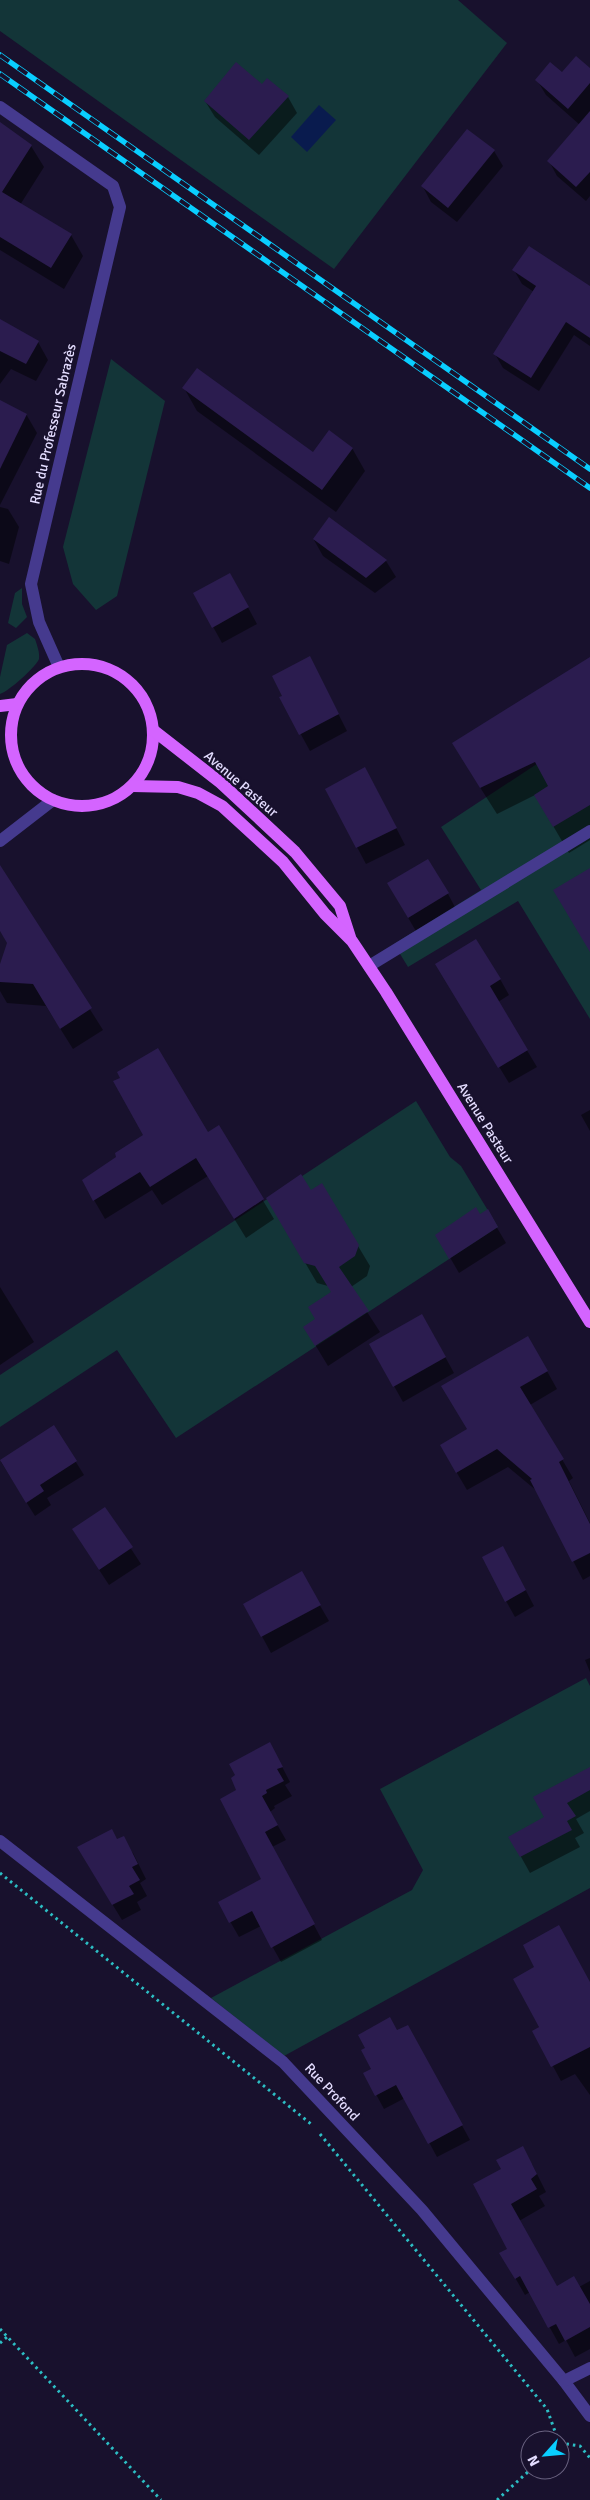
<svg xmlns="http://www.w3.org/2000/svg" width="590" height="2500" viewBox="0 0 590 2500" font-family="Signika,sans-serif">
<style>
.green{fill:#133538}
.water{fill:#091b4e}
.shadow{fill:#0007}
.building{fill:#2b1c4f}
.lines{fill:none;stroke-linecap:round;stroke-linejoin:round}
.path{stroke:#2cbec4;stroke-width:3;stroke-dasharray:2.5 4;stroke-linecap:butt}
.lane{stroke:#453a8e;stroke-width:12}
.street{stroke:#453a8e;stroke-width:12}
.primary{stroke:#d464ff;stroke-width:12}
.rail-casing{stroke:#09ceff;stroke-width:5.5}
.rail{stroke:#18112d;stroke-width:4;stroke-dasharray:11;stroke-linecap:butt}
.labels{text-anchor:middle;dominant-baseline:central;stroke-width:5;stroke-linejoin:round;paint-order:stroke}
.street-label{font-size:14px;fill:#e4ddff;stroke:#18112d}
</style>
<rect width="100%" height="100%" fill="#18112d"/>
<g class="green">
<path d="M0,0H458L507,43L334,269L0,31Z"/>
<path d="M111,359L165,401L117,596L96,610L73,584L63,547Z"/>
<path d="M22,588V604L27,617L16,628L8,623L15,593Z"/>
<path d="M27,633L35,639C37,645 40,653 39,659C36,667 8,692 0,694V677L7,645Z"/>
<path d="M590,729V1019L518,901L408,967L394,944L481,890L441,827Z"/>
<path d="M416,1101L450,1157L461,1166L498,1227L176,1438L117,1350L0,1427V1375Z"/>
<path d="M586,1678L590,1686V1888L284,2056L211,1998L412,1890L423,1870L380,1789Z"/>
</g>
<path class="water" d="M319,105L336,120L307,152L291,137Z"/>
<g class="shadow">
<path d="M590,70V196L586,201L557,176L549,161L580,125L546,95L537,80Z"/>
<path d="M262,86L288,97L297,113L259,155L215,117L205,101Z"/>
<path d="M0,123L31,146L44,167L20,205L71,235L83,256L64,289L0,250Z"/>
<path d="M494,151L503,166L457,222L431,202L423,187Z"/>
<path d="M514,270L590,287V346L574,335L539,391L503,368L495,354L534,292L522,284Z"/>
<path d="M0,321L38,342L48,360L36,381L11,369L0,384Z"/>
<path d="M184,388L313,454L352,448L365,471L336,512L197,411Z"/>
<path d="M0,401L26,414L37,433L0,505Z"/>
<path d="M0,507L8,509L19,527L9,564L0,561Z"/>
<path d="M329,519L386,561L396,577L375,593L323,556L314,540Z"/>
<path d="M230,574L257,624L222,643L195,594Z"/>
<path d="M590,658V840L569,853L535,795L497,814L469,770Z"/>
<path d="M318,674L347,731L310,751L281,698Z"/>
<path d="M374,785L405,845L366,864L326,789Z"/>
<path d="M0,867L103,1030L73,1049L46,1006L7,1003L0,991V968L8,944L0,930Z"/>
<path d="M388,883L448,894L456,909L417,933Z"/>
<path d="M500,979L509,995L498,1002L537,1067L509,1083L446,980Z"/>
<path d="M121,1078L207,1134L219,1127L274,1219L246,1238L208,1176L162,1205L152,1190L105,1219L83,1181L118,1158L145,1135Z"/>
<path d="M590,1110V1131L581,1115Z"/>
<path d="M310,1192L358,1246L370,1266L367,1276L351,1287L380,1332L328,1366L305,1328L317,1320L332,1292L328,1286L317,1283L268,1199Z"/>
<path d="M487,1211L506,1243L459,1273L437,1235Z"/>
<path d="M0,1287L34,1342L0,1365Z"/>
<path d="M431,1331L454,1373L403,1402L371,1345Z"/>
<path d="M528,1337L557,1389L530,1405L573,1478L569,1481L590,1523V1576L583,1580L537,1491L508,1467L467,1490L441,1446L469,1430Z"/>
<path d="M54,1427L84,1475L47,1498L51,1505L35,1516L1,1462Z"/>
<path d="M105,1509L141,1564L109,1585L73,1530Z"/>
<path d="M512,1564L534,1606L515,1617L506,1601Z"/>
<path d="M301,1573L329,1621L271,1653L245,1605Z"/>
<path d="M590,1658V1672L585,1660Z"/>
<path d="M278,1759L290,1782L285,1785L292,1796L274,1806L275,1808L270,1812L286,1840L272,1847L322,1940L281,1962L261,1926L239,1937L219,1902L263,1879L238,1791Z"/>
<path d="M590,1768V1811L576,1819L584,1833L575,1838L580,1847L530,1873L510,1837L545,1818Z"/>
<path d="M117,1841L133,1853L146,1879L140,1883L147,1896L137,1902L141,1910L122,1920L87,1863Z"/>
<path d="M590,1984V2095L575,2074L561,2081L534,2031Z"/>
<path d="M397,2032L415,2040L470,2140L437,2157L405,2098L384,2109L365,2074L373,2069Z"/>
<path d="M532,2164L546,2192L539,2196L545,2206L519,2221L557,2287H579L590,2281V2349L575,2357L566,2340L559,2344L530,2292L525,2295L501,2253L509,2249L475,2185Z"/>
</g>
<g class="building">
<path d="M576,56L590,68V83L568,109L535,80L550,62L562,72Z"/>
<path d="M236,62L262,84L267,78L289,96L249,140L204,101Z"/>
<path d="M590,111V172L576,187L547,161Z"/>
<path d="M0,122L32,145L2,192L72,234L51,268L0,237Z"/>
<path d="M467,129L495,150L448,208L421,186Z"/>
<path d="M529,246L590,286V338L566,322L531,378L493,354L536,286L512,270Z"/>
<path d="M0,319L39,341L26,364L0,351Z"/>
<path d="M197,368L313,452L329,430L353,448L322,490L182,388Z"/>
<path d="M0,400L27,414L0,469Z"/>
<path d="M329,517L387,560L366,578L313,539Z"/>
<path d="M230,573L249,607L212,628L193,593Z"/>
<path d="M310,656L339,714L299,735L279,697L282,696L272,676Z"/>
<path d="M590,657V805L553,827L534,795L548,786L535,762L480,788L452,743Z"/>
<path d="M365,767L397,828L356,848L325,789Z"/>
<path d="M428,859L449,893L408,918L387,883Z"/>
<path d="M0,865L92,1008L60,1029L33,984L0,982V964L7,943L0,931Z"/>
<path d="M590,868V952L553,890Z"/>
<path d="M476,939L501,979L490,986L528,1050L498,1068L435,964Z"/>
<path d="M158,1048L208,1132L219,1125L264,1199L234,1219L196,1158L150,1187L140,1172L93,1201L82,1180L116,1157L115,1153L143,1135L113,1081L120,1078L117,1072Z"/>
<path d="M301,1174L311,1190L322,1183L359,1245L355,1256L339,1267L369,1311L315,1346L303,1327L315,1319L308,1307L331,1292L315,1266L304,1263L266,1198Z"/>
<path d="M476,1207L480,1214L488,1209L498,1227L449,1259L435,1235Z"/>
<path d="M422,1314L446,1357L393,1387L369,1344Z"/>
<path d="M528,1336L548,1371L520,1387L564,1459L559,1462L590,1524V1553L572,1562L530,1480L532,1479L497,1449L456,1473L440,1445L467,1429L441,1386Z"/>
<path d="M54,1425L77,1461L40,1485L44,1491L26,1503L0,1460Z"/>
<path d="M105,1507L133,1547L99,1570L72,1529Z"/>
<path d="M503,1546L526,1590L505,1602L482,1557Z"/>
<path d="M302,1571L321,1605L261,1637L243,1604Z"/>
<path d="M270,1742L283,1767L277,1769L284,1781L266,1790L267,1793L262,1796L278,1825L265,1832L315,1924L271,1948L252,1911L229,1923L218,1902L261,1879L220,1799L236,1790L231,1778L235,1775L229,1764Z"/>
<path d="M590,1767V1790L567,1803L576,1816L567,1821L572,1830L520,1857L508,1837L544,1817L533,1797Z"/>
<path d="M112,1829L117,1839L124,1836L138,1864L132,1867L140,1880L129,1886L134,1894L112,1905L77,1847Z"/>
<path d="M559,1925L590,1982V2047L551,2067L532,2031L539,2027L513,1979L534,1967L523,1945Z"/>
<path d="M390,2017L397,2030L408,2025L463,2125L428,2144L396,2085L375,2096L363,2073L371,2069L361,2050L365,2048L358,2035Z"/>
<path d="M523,2146L537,2174L531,2179L537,2189L511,2204L557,2286L574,2276L590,2304V2327L565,2341L556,2324L548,2328L520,2276L515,2279L499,2253L507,2249L473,2184L501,2169L496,2160Z"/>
</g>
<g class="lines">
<g class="path">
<path d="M0,1873L311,2124"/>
<path d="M320,2134L547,2409L558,2440"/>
<path d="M0,2329L161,2500"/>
<path d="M0,2343L7,2337"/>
<path d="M560,2443L580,2446L590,2458"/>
<path d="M497,2500L530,2470"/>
</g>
<path class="lane" d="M369,966L590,831"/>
<g class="street">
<path d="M0,107L113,186L120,207L31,584L39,622L59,667"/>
<path d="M0,841L53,800"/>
<path d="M0,1841L283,2062L422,2210L564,2381L590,2416"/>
<path d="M564,2381L590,2368"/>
</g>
<g class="primary">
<circle cx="82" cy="735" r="71"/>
<path d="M0,706L17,704"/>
<path d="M153,730L221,783L295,852L340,906L350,937"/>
<path d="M133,786L178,787L198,793L222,806L283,862L325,914L352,941L386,992L590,1322"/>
</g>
<g class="rail-casing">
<g id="rail">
<path d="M0,55L590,469"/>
<path d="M0,74L590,488"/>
</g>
</g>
<use href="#rail" class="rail"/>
</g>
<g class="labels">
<g class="street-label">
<text transform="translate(53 424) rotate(-77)">Rue du Professeur Sabrazès</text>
<text transform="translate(241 784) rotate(41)">Avenue Pasteur</text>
<text transform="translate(485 1123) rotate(58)">Avenue Pasteur</text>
<text transform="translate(332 2092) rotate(47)">Rue Profond</text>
</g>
</g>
<g transform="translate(545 2455) rotate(243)"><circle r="24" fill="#18112d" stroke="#6a6381"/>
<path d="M0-4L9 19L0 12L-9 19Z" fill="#09ceff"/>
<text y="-8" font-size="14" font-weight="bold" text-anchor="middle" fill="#e4ddff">N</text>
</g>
</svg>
